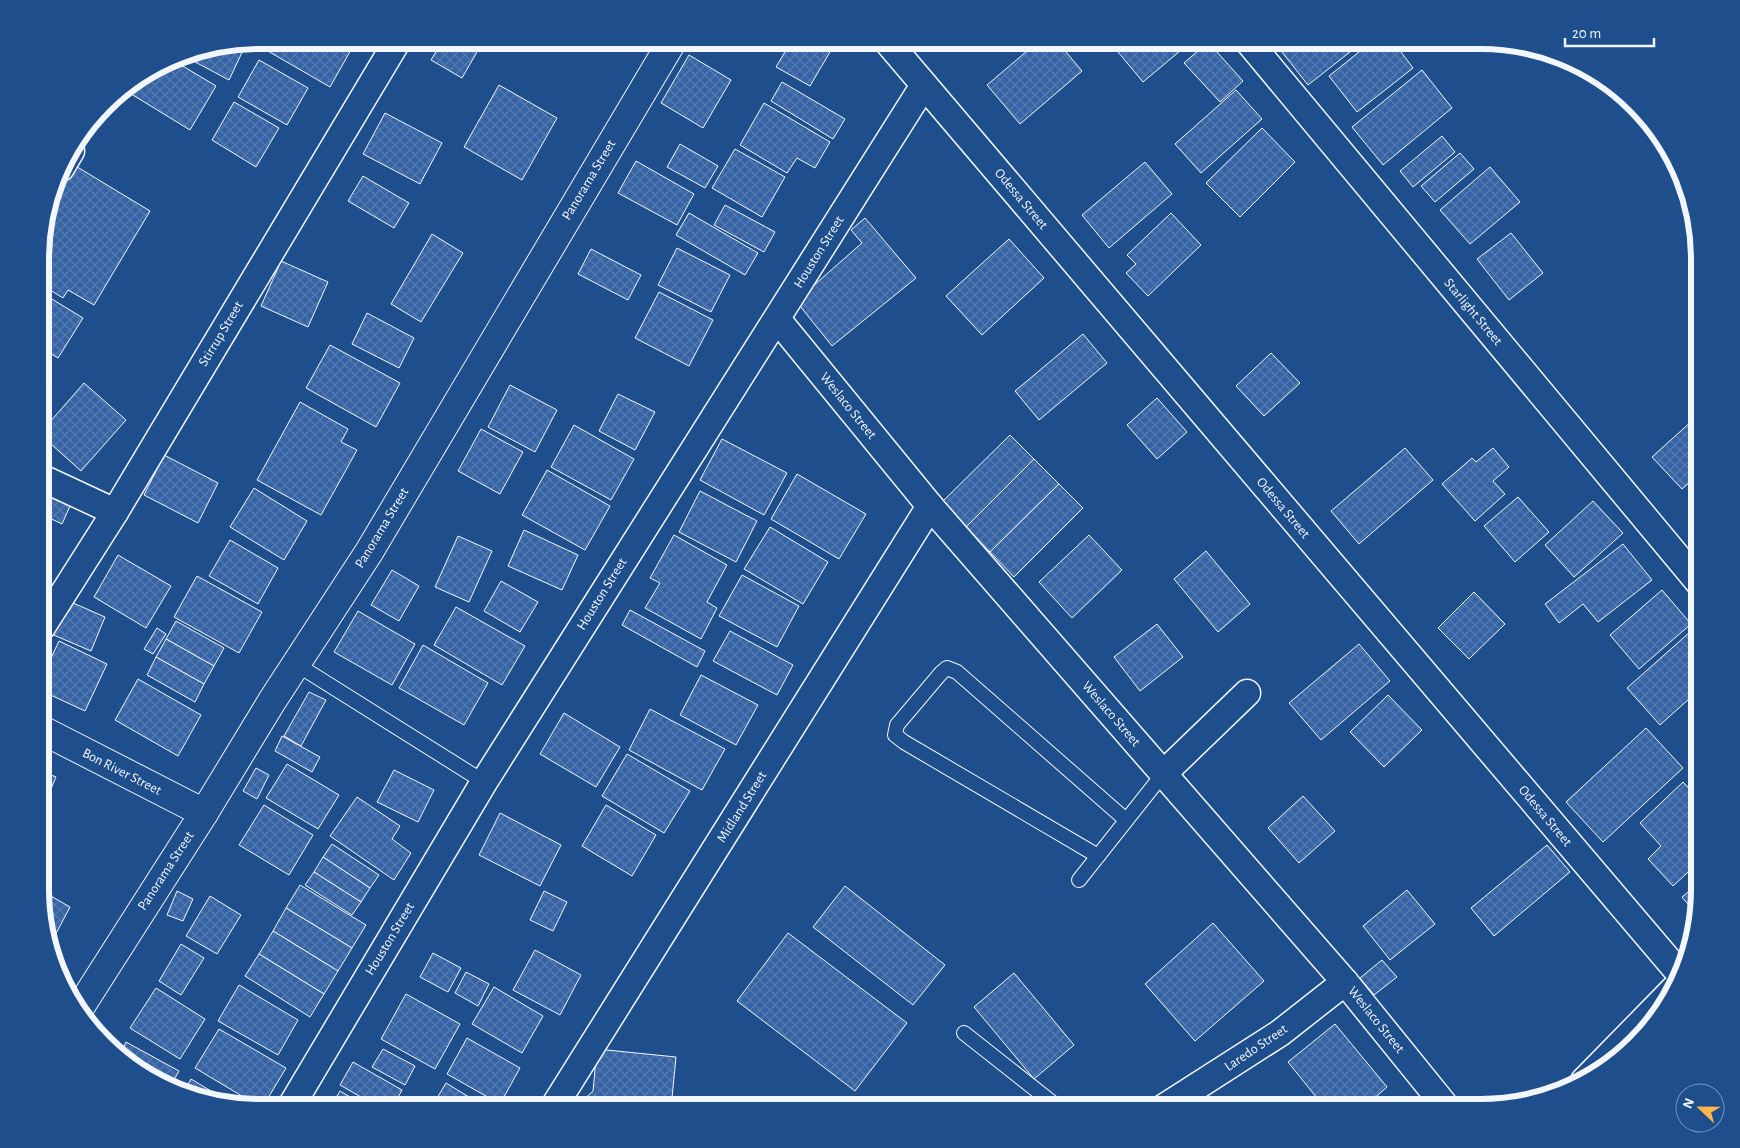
<svg xmlns="http://www.w3.org/2000/svg" width="1740" height="1148" viewBox="0 0 1740 1148" font-family="'Alegreya Sans',sans-serif">
<style>
.building{fill:url(#building-cross-hatch);stroke:#f2f6ff}
.lines{fill:none;stroke-linecap:round;stroke-linejoin:round}
.lane-casing{stroke:#f2f6ff;stroke-width:16}
.street-casing{stroke:#f2f6ff;stroke-width:29}
.secondary-casing{stroke:#f2f6ff;stroke-width:30}
.lane{stroke:#1f4e8c;stroke-width:14}
.street{stroke:#1f4e8c;stroke-width:26}
.secondary{stroke:#1f4e8c;stroke-width:28}
.labels{text-anchor:middle;dominant-baseline:central;stroke-width:4;stroke-linejoin:round;paint-order:stroke}
.street-label{font-size:14px;fill:#f2f6ff;stroke:#1f4e8c}
.rim{fill:none;stroke:#f2f6ff;stroke-width:6}
</style>
<defs>
<pattern id="building-cross-hatch" width="8" height="8" patternUnits="userSpaceOnUse" patternTransform="scale(1.25)"><rect width="8" height="8" fill="#3563a3"/><path d="M0 0l8 8M0 8l8-8" fill="none" stroke="#537ab1"/></pattern>
</defs>
<rect width="100%" height="100%" fill="#1f4e8c"/>
<g class="building">
<path d="M265,40H339L352,48L330,87L261,47Z"/>
<path d="M443,40H472L481,45L462,78L431,60Z"/>
<path d="M762,40H783L778,49Z"/>
<path d="M792,40H837L810,86L776,67Z"/>
<path d="M1040,40H1056L1082,71L1020,124L987,85Z"/>
<path d="M1108,40H1171L1180,51L1143,82Z"/>
<path d="M1286,40H1363L1364,41L1308,85L1278,47Z"/>
<path d="M1374,40H1392L1413,68L1357,112L1329,76Z"/>
<path d="M247,42L229,80L182,55Z"/>
<path d="M1208,42L1243,81L1220,102L1184,63Z"/>
<path d="M689,55L731,80L703,128L661,103Z"/>
<path d="M171,59L216,86L190,130L123,89Z"/>
<path d="M259,60L308,88L287,125L238,97Z"/>
<path d="M1422,70L1452,108L1383,165L1352,127Z"/>
<path d="M782,82L845,119L833,139L771,101Z"/>
<path d="M499,85L557,118L522,180L464,147Z"/>
<path d="M1236,90L1262,119L1201,173L1175,144Z"/>
<path d="M234,102L279,128L256,167L212,140Z"/>
<path d="M764,103L830,142L815,168L797,158L787,173L740,145Z"/>
<path d="M385,113L442,143L420,184L363,154Z"/>
<path d="M1262,128L1295,162L1240,217L1206,183Z"/>
<path d="M1442,136L1455,152L1413,187L1400,171Z"/>
<path d="M680,144L718,166L705,188L667,167Z"/>
<path d="M735,149L785,177L762,217L712,188Z"/>
<path d="M1460,153L1474,169L1435,202L1421,186Z"/>
<path d="M636,161L694,194L677,225L618,193Z"/>
<path d="M1145,162L1172,194L1109,248L1082,215Z"/>
<path d="M74,165L150,211L94,305L68,290L63,298L42,285V271L48,261L42,257V231L49,207Z"/>
<path d="M1490,167L1520,202L1470,244L1440,210Z"/>
<path d="M363,176L409,203L394,228L348,201Z"/>
<path d="M725,205L775,232L764,252L714,225Z"/>
<path d="M689,213L758,253L745,275L676,235Z"/>
<path d="M1171,213L1201,245L1148,296L1126,273L1136,264L1127,255Z"/>
<path d="M865,218L916,278L832,346L796,301L862,243L851,230Z"/>
<path d="M1511,233L1543,273L1509,300L1477,259Z"/>
<path d="M432,234L463,253L421,322L391,304Z"/>
<path d="M1009,239L1044,278L982,335L946,296Z"/>
<path d="M677,248L730,275L711,312L658,285Z"/>
<path d="M591,249L641,275L628,300L578,274Z"/>
<path d="M281,261L328,282L308,327L261,306Z"/>
<path d="M659,292L713,320L689,366L635,338Z"/>
<path d="M42,293L83,318L58,358L42,348Z"/>
<path d="M367,313L414,338L399,368L352,344Z"/>
<path d="M1083,334L1107,363L1039,420L1015,391Z"/>
<path d="M330,345L400,383L376,427L306,388Z"/>
<path d="M1271,353L1300,383L1264,416L1236,386Z"/>
<path d="M84,383L126,420L81,471L42,436V431Z"/>
<path d="M510,385L557,410L535,452L488,427Z"/>
<path d="M618,394L655,412L635,450L599,431Z"/>
<path d="M1157,398L1187,432L1157,459L1127,425Z"/>
<path d="M300,402L348,429L341,442L357,450L321,515L257,480Z"/>
<path d="M1693,420L1700,427V473L1682,489L1652,457Z"/>
<path d="M574,425L634,459L611,500L551,467Z"/>
<path d="M481,429L523,452L500,494L458,471Z"/>
<path d="M1010,435L1034,459L966,527L941,503Z"/>
<path d="M722,439L787,473L764,515L700,480Z"/>
<path d="M1405,448L1433,480L1359,544L1331,511Z"/>
<path d="M1493,448L1509,467L1493,481L1505,494L1475,521L1442,484L1472,458L1476,462Z"/>
<path d="M164,455L218,483L198,523L144,495Z"/>
<path d="M1034,459L1059,484L990,552L966,527Z"/>
<path d="M547,470L610,506L585,550L522,515Z"/>
<path d="M797,474L866,514L839,559L771,519Z"/>
<path d="M1700,482V499L1692,488Z"/>
<path d="M1059,484L1083,508L1014,577L990,552Z"/>
<path d="M254,488L307,521L284,560L230,527Z"/>
<path d="M700,491L757,521L736,562L679,532Z"/>
<path d="M47,496L70,506L62,524L43,515L42,517V501L44,502Z"/>
<path d="M1518,497L1549,532L1515,562L1484,526Z"/>
<path d="M1593,501L1623,533L1574,577L1545,545Z"/>
<path d="M770,527L828,562L803,604L744,569Z"/>
<path d="M524,530L578,555L562,590L508,566Z"/>
<path d="M674,535L727,565L707,602L717,608L701,639L645,608L660,583L650,578Z"/>
<path d="M1089,535L1122,570L1072,618L1039,582Z"/>
<path d="M458,536L492,551L469,602L435,587Z"/>
<path d="M230,540L278,568L258,604L209,576Z"/>
<path d="M1623,544L1652,580L1598,622L1583,604L1559,623L1545,604Z"/>
<path d="M1206,551L1250,604L1218,632L1174,579Z"/>
<path d="M118,555L171,586L146,628L94,597Z"/>
<path d="M392,570L419,586L399,621L371,605Z"/>
<path d="M742,575L799,606L777,647L719,616Z"/>
<path d="M197,576L262,612L239,653L174,617Z"/>
<path d="M501,581L538,602L520,632L484,611Z"/>
<path d="M1662,590L1691,624L1639,669L1610,635Z"/>
<path d="M1474,592L1505,624L1469,659L1438,628Z"/>
<path d="M64,599L105,617L91,651L49,633Z"/>
<path d="M456,607L525,646L502,685L434,645Z"/>
<path d="M630,610L705,651L697,667L622,625Z"/>
<path d="M358,611L415,644L392,685L334,652Z"/>
<path d="M176,621L224,648L214,666L166,639Z"/>
<path d="M1700,623V689L1660,725L1627,688Z"/>
<path d="M1157,624L1183,657L1140,691L1114,657Z"/>
<path d="M157,628L166,634L153,654L144,649Z"/>
<path d="M730,631L793,665L777,695L713,661Z"/>
<path d="M166,639L214,666L204,684L156,657Z"/>
<path d="M59,641L107,664L85,711L42,691V677Z"/>
<path d="M1359,644L1390,681L1321,740L1289,703Z"/>
<path d="M423,645L488,683L464,725L399,688Z"/>
<path d="M156,657L204,684L195,702L147,675Z"/>
<path d="M701,675L758,705L736,745L680,715Z"/>
<path d="M138,679L201,715L178,756L115,720Z"/>
<path d="M309,692L326,700L301,746L284,736Z"/>
<path d="M1388,695L1422,730L1384,767L1350,732Z"/>
<path d="M650,709L725,749L702,790L629,750Z"/>
<path d="M564,713L620,747L596,787L540,754Z"/>
<path d="M1646,728L1683,768L1603,842L1566,802Z"/>
<path d="M282,736L320,757L312,772L275,751Z"/>
<path d="M627,754L690,791L664,833L602,796Z"/>
<path d="M287,764L339,795L318,829L266,798Z"/>
<path d="M256,768L269,775L257,799L243,791Z"/>
<path d="M394,770L434,790L418,822L377,802Z"/>
<path d="M42,771L56,777L42,810Z"/>
<path d="M1683,782L1700,800V861L1673,886L1648,859L1661,846L1640,823Z"/>
<path d="M1303,796L1335,831L1299,863L1268,828Z"/>
<path d="M357,797L400,826L392,839L411,853L394,880L330,836Z"/>
<path d="M264,805L313,835L289,875L239,845Z"/>
<path d="M606,805L656,835L632,876L582,846Z"/>
<path d="M500,813L561,845L540,886L479,855Z"/>
<path d="M332,844L379,875L370,888L323,857Z"/>
<path d="M1547,845L1570,872L1494,936L1471,908Z"/>
<path d="M323,857L370,888L361,902L314,872Z"/>
<path d="M314,872L361,902L352,915L305,885Z"/>
<path d="M1700,882L1699,906L1693,910L1682,897Z"/>
<path d="M300,885L366,925L352,948L286,908Z"/>
<path d="M845,886L945,965L913,1005L813,927Z"/>
<path d="M1407,890L1435,924L1390,960L1363,926Z"/>
<path d="M42,891L70,907L51,943L42,917Z"/>
<path d="M177,891L193,899L183,921L167,915Z"/>
<path d="M544,891L567,902L553,931L530,920Z"/>
<path d="M210,896L241,915L217,954L186,936Z"/>
<path d="M286,908L352,948L338,971L273,931Z"/>
<path d="M1213,923L1264,981L1195,1041L1145,984Z"/>
<path d="M273,931L338,971L324,994L259,954Z"/>
<path d="M788,933L907,1023L855,1091L737,1001Z"/>
<path d="M181,944L204,958L181,995L159,981Z"/>
<path d="M535,950L581,975L560,1015L513,990Z"/>
<path d="M433,953L461,968L448,992L420,977Z"/>
<path d="M259,954L324,994L310,1017L245,976Z"/>
<path d="M1382,960L1397,977L1374,995L1360,978Z"/>
<path d="M466,972L489,984L478,1006L455,993Z"/>
<path d="M1014,973L1074,1045L1034,1079L974,1007Z"/>
<path d="M239,985L298,1020L278,1055L218,1021Z"/>
<path d="M494,987L543,1016L522,1053L472,1024Z"/>
<path d="M156,988L205,1019L180,1059L130,1028Z"/>
<path d="M406,994L460,1024L435,1069L381,1039Z"/>
<path d="M1335,1024L1387,1087L1363,1108H1325L1288,1062Z"/>
<path d="M219,1029L286,1068L262,1108L195,1068Z"/>
<path d="M467,1038L520,1068L500,1104L447,1074Z"/>
<path d="M126,1042L179,1071L170,1087L137,1071L121,1053Z"/>
<path d="M383,1049L415,1066L405,1085L372,1067Z"/>
<path d="M597,1049L676,1057L671,1108H587L581,1102L593,1091Z"/>
<path d="M353,1062L402,1090L392,1108H380L340,1085Z"/>
<path d="M191,1079L231,1103L183,1093Z"/>
<path d="M446,1083L487,1108H431Z"/>
<path d="M340,1091L369,1108H330Z"/>
<path d="M402,1101L420,1108H400Z"/>
</g>
<g class="lines">
<g class="lane-casing">
<g id="lane">
<path d="M296,664L484,782"/>
<path d="M1098,856L904,742L895,735L897,725L941,673L947,668L957,672L1126,820"/>
<path d="M1079,880L1163,774"/>
<path d="M964,1033L1059,1108"/>
</g>
</g>
<g class="street-casing">
<g id="street">
<path d="M886,40L1681,975"/>
<path d="M1247,40L1700,584"/>
<path d="M61,168L71,151"/>
<path d="M777,319L930,506L1345,982L1447,1108"/>
<path d="M42,478L115,512"/>
<path d="M42,627L115,512L398,40"/>
<path d="M1163,774L1247,693"/>
<path d="M1584,1081L1674,989"/>
<path d="M290,1108L484,782L924,85"/>
<path d="M553,1108L930,506"/>
<path d="M1163,1108L1280,1033L1345,982"/>
</g>
</g>
<g class="secondary-casing">
<g id="secondary">
<path d="M42,730L204,813"/>
<path d="M79,1009L204,813L272,701L369,552L673,40"/>
</g>
</g>
<use href="#lane" class="lane"/>
<use href="#street" class="street"/>
<use href="#secondary" class="secondary"/>
</g>
<g class="labels">
<g class="street-label">
<text transform="translate(589 180) rotate(-59)">Panorama Street</text>
<text transform="translate(1021 199) rotate(50)">Odessa Street</text>
<text transform="translate(819 252) rotate(-58)">Houston Street</text>
<text transform="translate(1473 312) rotate(50)">Starlight Street</text>
<text transform="translate(221 334) rotate(-59)">Stirrup Street</text>
<text transform="translate(848 406) rotate(51)">Weslaco Street</text>
<text transform="translate(1283 508) rotate(50)">Odessa Street</text>
<text transform="translate(382 528) rotate(-59)">Panorama Street</text>
<text transform="translate(602 594) rotate(-58)">Houston Street</text>
<text transform="translate(1111 714) rotate(49)">Weslaco Street</text>
<text transform="translate(122 772) rotate(27)">Bon River Street</text>
<text transform="translate(742 807) rotate(-58)">Midland Street</text>
<text transform="translate(1545 816) rotate(50)">Odessa Street</text>
<text transform="translate(166 871) rotate(-57)">Panorama Street</text>
<text transform="translate(390 939) rotate(-59)">Houston Street</text>
<text transform="translate(1376 1020) rotate(51)">Weslaco Street</text>
<text transform="translate(1256 1048) rotate(-34)">Laredo Street</text>
</g>
</g>
<path d="M0 0H1740V1148H0ZM259 49H1481A210 210 0 0 1 1691 259V889A210 210 0 0 1 1481 1099H259A210 210 0 0 1 49 889V259A210 210 0 0 1 259 49Z" fill="#1f4e8c" fill-rule="evenodd"/>
<path class="rim" d="M259 49H1481A210 210 0 0 1 1691 259V889A210 210 0 0 1 1481 1099H259A210 210 0 0 1 49 889V259A210 210 0 0 1 259 49Z"/>
<g transform="translate(1700 1108) rotate(292)"><circle r="24" fill="#1f4e8c" stroke="#7391ba"/>
<path d="M0-4L9 19L0 12L-9 19Z" fill="#ffb74d"/>
<text y="-8" font-size="14" font-weight="bold" text-anchor="middle" fill="#f2f6ff">N</text>
</g>
<path d="M1565 38v8h89v-8" fill="none" stroke="#f2f6ff" stroke-width="2.5"/>
<text x="1572" y="38" font-size="15" fill="#f2f6ff" stroke="#1f4e8c" stroke-width="4" paint-order="stroke">20 m</text>
</svg>
